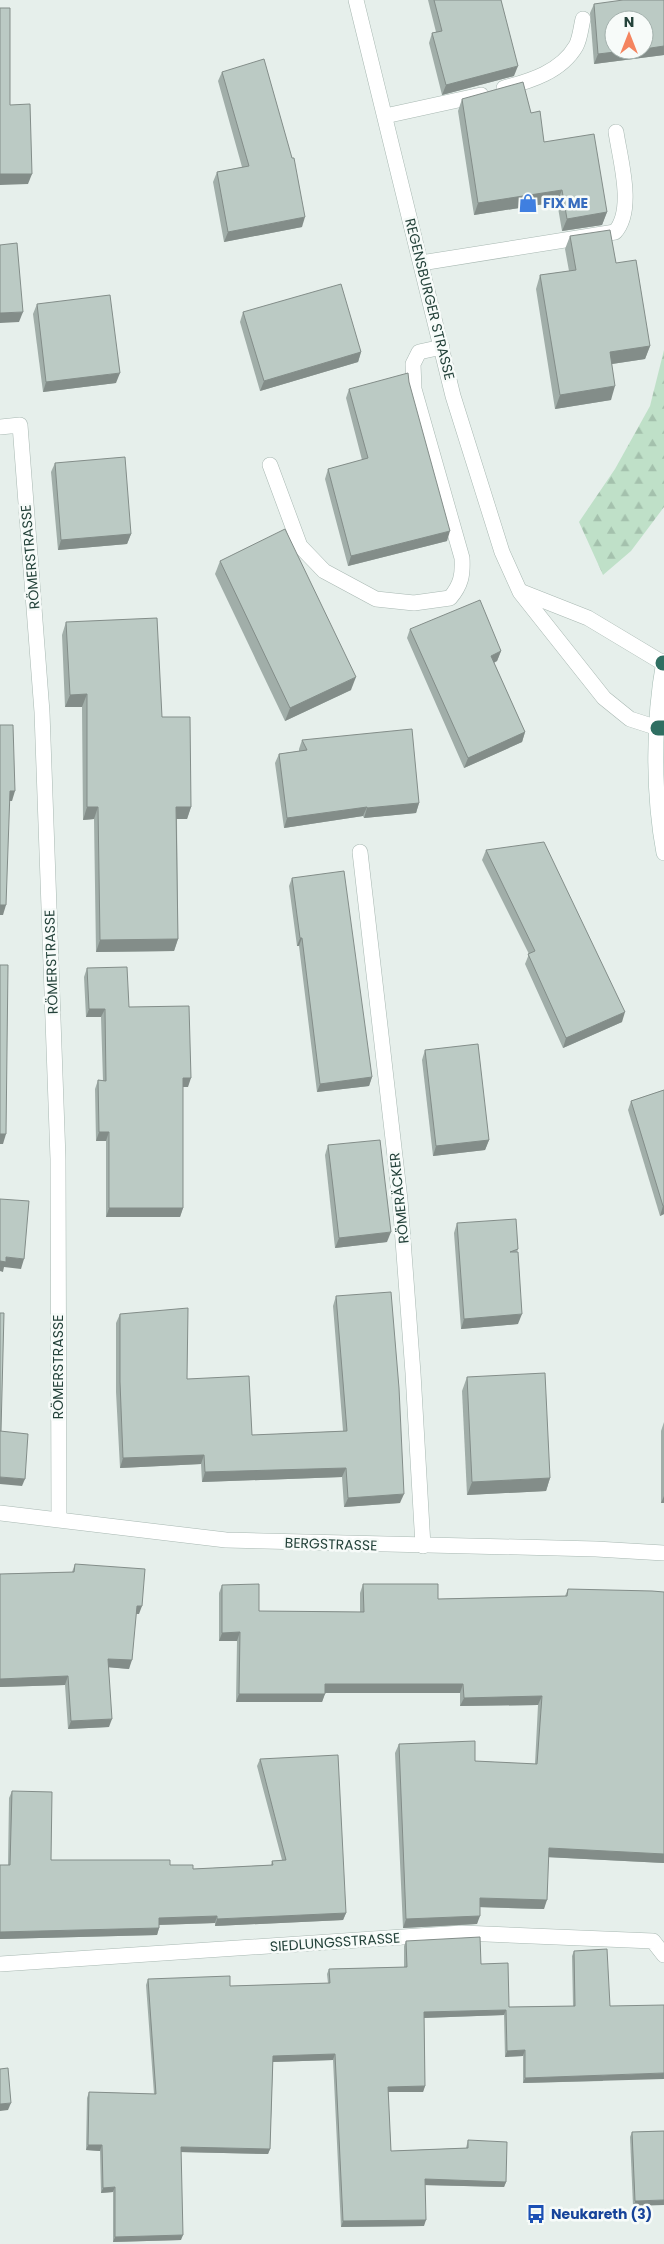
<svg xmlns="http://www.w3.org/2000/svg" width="664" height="2244" viewBox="0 0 664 2244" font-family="Poppins,sans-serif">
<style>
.forest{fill:url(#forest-firs)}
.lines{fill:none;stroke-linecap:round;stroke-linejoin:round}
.lane-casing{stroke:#a8b8b2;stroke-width:16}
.street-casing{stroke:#a8b8b2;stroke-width:16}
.secondary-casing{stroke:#a4bbb3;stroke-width:16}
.highway-casing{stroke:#c2cac8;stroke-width:16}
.lane{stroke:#fff;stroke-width:15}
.street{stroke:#fff;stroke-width:15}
.secondary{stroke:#fff;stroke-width:15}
.highway{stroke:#2f6f62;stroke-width:15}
.wall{fill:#a1aea9}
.shaded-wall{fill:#838d89}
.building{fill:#bbcac4;stroke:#838d89}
.labels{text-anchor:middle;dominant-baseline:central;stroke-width:5;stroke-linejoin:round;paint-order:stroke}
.shop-label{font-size:14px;font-weight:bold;fill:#366cbe;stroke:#f7fbf9;text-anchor:start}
.street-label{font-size:14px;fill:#24423a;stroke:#f7fbf9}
.transit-label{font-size:14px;font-weight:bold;fill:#164399;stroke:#f7fbf9;text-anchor:start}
</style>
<defs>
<pattern id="forest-firs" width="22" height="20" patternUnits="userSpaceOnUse" patternTransform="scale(1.25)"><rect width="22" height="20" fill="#bfe0c8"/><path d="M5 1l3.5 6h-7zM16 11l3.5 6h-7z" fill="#a4c1ad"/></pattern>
</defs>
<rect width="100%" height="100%" fill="#e6efeb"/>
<path class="forest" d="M664,350V507L631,551L603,575L579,522L615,469L650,406Z"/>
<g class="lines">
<g class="lane-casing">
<g id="lane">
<path d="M504,88C530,81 561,72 576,46C580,39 581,27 583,19"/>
<path d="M385,116L481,95"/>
<path d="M421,263L615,232C635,210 620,159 616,132"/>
<path d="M270,465L300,546L324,571L376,599L414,603L450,598C461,585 463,575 462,558L414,389L413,364L419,352L442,347"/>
</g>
</g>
<g class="street-casing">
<g id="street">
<path d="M356,0L453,396L502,552L520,592L604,698L630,719L658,728"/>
<path d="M0,427L20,425L42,712L58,1159L59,1519"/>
<path d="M522,592L588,618L663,663"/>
<path d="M360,852L400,1200L413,1373L423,1546"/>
<path d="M0,1513L226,1540L596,1549L664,1553"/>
<path d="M0,1964L462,1933L653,1941L664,1955"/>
</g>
</g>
<g class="secondary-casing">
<path id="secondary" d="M664,661C653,720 653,794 664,853"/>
</g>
<g class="highway-casing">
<g id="highway">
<path d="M663,663H664"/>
<path d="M658,728H664"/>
</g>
</g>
<use href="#lane" class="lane"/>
<use href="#street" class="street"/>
<use href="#secondary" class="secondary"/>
<use href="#highway" class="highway"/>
</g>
<g class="wall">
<path d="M428,0H501L514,76L442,95L429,43L432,33L436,32Z"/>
<path d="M664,0V55L594,64L590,13L594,4Z"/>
<path d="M222,72L292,158L302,227L224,242L213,182L217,172L242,167L218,81Z"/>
<path d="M462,99L531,113L544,142L607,212L602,225L562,231L557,202L474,215L458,111Z"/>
<path d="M570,236L616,263L650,346L645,359L612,364L611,400L555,409L536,289L540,275L569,271L565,249Z"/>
<path d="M37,304L116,383L43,392L33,314Z"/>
<path d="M243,312L361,352L358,362L260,391L240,322Z"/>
<path d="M349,389L447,541L348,566L325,479L328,469L362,460L346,398Z"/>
<path d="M55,463L131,534L127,544L58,550L51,472Z"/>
<path d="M220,561L351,690L285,721L215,574Z"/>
<path d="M66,622L162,717L191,807L187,819H177L178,939L174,951L96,952L94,819L83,820L82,707H65L62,635Z"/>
<path d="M410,629L501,651L497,661L494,663L525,732L522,742L464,768L407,638Z"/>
<path d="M302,740L419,803L416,813L364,818L363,816L284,828L275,763L279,754L299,751V749Z"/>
<path d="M486,850L622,1022L563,1048L525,964L529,954L482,860Z"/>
<path d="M292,878L372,1077L369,1086L317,1092L299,946H297L289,886Z"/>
<path d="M87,968L129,1007L188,1087H183V1208L180,1217H106V1141H96L95,1089L98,1080L103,1081L101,1017H86L84,977Z"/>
<path d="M425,1050L489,1140L485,1150L433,1156L422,1060Z"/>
<path d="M664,1090V1214L660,1216L628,1110L631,1101Z"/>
<path d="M328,1145L387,1242L335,1248L325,1155Z"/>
<path d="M457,1223L518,1249L517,1252L518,1324L461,1329L454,1233Z"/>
<path d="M336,1296L400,1503L344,1507L342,1477L202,1482L201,1464L120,1468L116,1392V1323L120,1314L187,1379L252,1435L343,1431L333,1306Z"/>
<path d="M467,1377L550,1478L546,1491L467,1495L462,1391Z"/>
<path d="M664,1422V1503H661V1431Z"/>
<path d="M75,1564L139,1614H136L129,1669L109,1667V1727L68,1729L65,1685L0,1687V1574L72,1572Z"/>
<path d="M363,1584L438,1599L565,1596L568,1589L664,1592V1863L548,1857L544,1909L480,1907L477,1924L403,1928L395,1753L399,1744L475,1761L535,1764L538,1705L460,1706V1693H325L322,1702H236L237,1641H219V1593L222,1585L259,1611L360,1612V1593Z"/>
<path d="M260,1759L346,1913L343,1920L215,1926V1923L159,1925V1928L157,1935L0,1939V1865H8L9,1798L12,1791L51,1860L170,1865L193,1869L271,1865L272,1861L282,1860L257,1766Z"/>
<path d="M406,1941L481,1964L509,2007L573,2006L572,1956L574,1951L603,2081L523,2083V2056L505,2057L504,2015L424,2018L425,2086L423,2092H388L391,2151L466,2148L468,2140L506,2182L504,2187L425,2185L424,2226L341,2227L333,2060L273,2062L270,2149L268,2154L181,2152V2240L113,2242V2192L101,2193L100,2151L86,2150L87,2098L89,2092L154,2094L146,1985L148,1979L230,1986L328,1983L327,1974L329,1969L404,1967V1946Z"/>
<path d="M664,2131L633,2206L630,2137L632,2132Z"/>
</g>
<g class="shaded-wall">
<path d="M664,46V55L594,64L598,54L632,50H644V49Z"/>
<path d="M518,66L514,76L442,95L446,85Z"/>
<path d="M0,174H32L28,184L0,185Z"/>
<path d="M562,190L557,202L474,215L478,203Z"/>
<path d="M607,212L602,225L562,231L567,219Z"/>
<path d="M305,217L302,227L224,242L228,232Z"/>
<path d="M23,312L19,322L0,323V313Z"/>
<path d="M650,346L645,359L605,365L610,352Z"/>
<path d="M361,352L358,362L260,391L264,381Z"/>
<path d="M120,373L116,383L43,392L46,382Z"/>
<path d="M615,386L611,400L555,409L560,395Z"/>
<path d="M450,531L447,541L348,566L351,556Z"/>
<path d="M131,534L127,544L58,550L61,540Z"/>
<path d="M501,651L497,661L488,665L491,656Z"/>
<path d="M356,677L351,690L285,721L290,708Z"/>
<path d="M87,694L82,707H65L70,695Z"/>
<path d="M525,732L522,742L464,768L468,758Z"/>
<path d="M10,791H15L12,801H6Z"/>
<path d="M419,803L416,813L364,818L367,808Z"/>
<path d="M87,807H98L94,819L83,820Z"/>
<path d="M176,807H191L187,819H172Z"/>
<path d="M367,807L363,816L284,828L287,818Z"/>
<path d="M0,905H6L3,915H0Z"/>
<path d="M300,938H302L299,946H297Z"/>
<path d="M178,939L174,951L96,952L100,940Z"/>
<path d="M89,1009H105L101,1017H86Z"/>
<path d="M625,1012L622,1022L563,1048L566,1038Z"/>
<path d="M372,1077L369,1086L317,1092L320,1084Z"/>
<path d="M183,1078H191L188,1087H180Z"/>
<path d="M99,1132H109L106,1141H96Z"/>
<path d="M0,1134H6L3,1144H0Z"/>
<path d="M489,1140L485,1150L433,1156L436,1146Z"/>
<path d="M663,1206H664V1214L660,1216Z"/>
<path d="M109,1208H183L180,1217H106Z"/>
<path d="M391,1232L387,1242L335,1248L339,1238Z"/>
<path d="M6,1257L24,1259L21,1269L4,1267L3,1272L0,1271V1261Z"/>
<path d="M522,1314L518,1324L461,1329L464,1319Z"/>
<path d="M204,1455L201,1464L120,1468L123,1458Z"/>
<path d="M346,1468L342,1477L202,1482L205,1472Z"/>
<path d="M0,1477L25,1479L22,1486L0,1484Z"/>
<path d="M550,1478L546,1491L467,1495L472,1482Z"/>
<path d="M404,1494L400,1503L344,1507L348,1498Z"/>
<path d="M664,1496V1503H661Z"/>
<path d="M137,1606H142L139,1614H134Z"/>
<path d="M240,1632L237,1641H219L222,1633Z"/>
<path d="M108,1659L132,1660L129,1669L105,1667Z"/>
<path d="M68,1676L65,1685L0,1687V1679Z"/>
<path d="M325,1684H463L460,1693H322Z"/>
<path d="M239,1694H325L322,1702H236Z"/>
<path d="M542,1696L538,1705L460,1706L464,1698Z"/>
<path d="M112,1719L109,1727L68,1729L71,1721Z"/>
<path d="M549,1848L664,1854V1863L545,1857Z"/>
<path d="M480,1898L547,1900L544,1909L477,1907Z"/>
<path d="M346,1913L343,1920L215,1926L217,1919Z"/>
<path d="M217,1916L215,1923L156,1925L159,1918Z"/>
<path d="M480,1916L477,1924L403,1928L406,1919Z"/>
<path d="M159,1928L157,1935L0,1939V1932Z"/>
<path d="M506,2010L504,2015L422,2018L424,2012Z"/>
<path d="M525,2050L523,2056L505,2057L507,2051Z"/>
<path d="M335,2054L333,2060L271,2062L273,2056Z"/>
<path d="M664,2073V2079L523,2083L525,2078Z"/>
<path d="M425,2086L423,2092H386L388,2087Z"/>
<path d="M11,2103L8,2110L0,2111V2104Z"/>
<path d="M88,2145H102L100,2151L86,2150Z"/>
<path d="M181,2147L270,2149L268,2154L179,2152Z"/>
<path d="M425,2179L506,2182L504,2187L423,2185Z"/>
<path d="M115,2187L113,2192L101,2193L103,2188Z"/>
<path d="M664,2200V2205L633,2206L635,2201Z"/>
<path d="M426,2220L424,2226L341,2227L343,2221Z"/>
<path d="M183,2235L181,2240L113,2242L115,2237Z"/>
</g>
<g class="building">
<path d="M434,0H501L518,66L446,85L432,33L442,31Z"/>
<path d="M623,0H664V46L644,49V20H614V50H632L598,54L594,4Z"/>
<path d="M0,8H10V105L30,104L32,174H0Z"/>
<path d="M264,59L292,158H294L305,217L228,232L217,172L249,166L222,72Z"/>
<path d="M523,82L531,113L540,111L544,142L594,134L607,212L567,219L562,190L478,203L462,99Z"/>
<path d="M610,230L616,263L636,260L650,346L610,352L615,386L560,395L540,275L576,270L570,236Z"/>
<path d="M17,243L23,312L0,313V245Z"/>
<path d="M341,284L361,352L264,381L243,312Z"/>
<path d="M110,295L120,373L46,382L37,304Z"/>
<path d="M408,373L409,382L450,531L351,556L328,469L368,458L349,389Z"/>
<path d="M125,457L131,534L61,540L55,463Z"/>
<path d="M285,529L356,677L290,708L220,561Z"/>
<path d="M480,600L501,651L491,656L525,732L468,758L410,629Z"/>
<path d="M157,618L162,717H190L191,807H176L178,939L100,940L98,807H87V694L70,695L66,622Z"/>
<path d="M0,725H13L15,791H10L6,905H0Z"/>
<path d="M412,729L419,803L367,808V807L287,818L279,754L307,750L302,740Z"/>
<path d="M544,842L625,1012L566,1038L528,954L535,951L486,850Z"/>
<path d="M344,871L372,1077L320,1084L302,938H300L292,878Z"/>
<path d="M0,965H8L6,1134H0Z"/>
<path d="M127,967L129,1007L189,1006L191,1078H183V1208H109V1132H99L98,1080L106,1081L105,1009H89L87,968Z"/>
<path d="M478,1044L489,1140L436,1146L425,1050Z"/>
<path d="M664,1090V1206H663L631,1101Z"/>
<path d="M380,1140L391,1232L339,1238L328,1145Z"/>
<path d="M0,1199L29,1201L24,1259L6,1257V1262L0,1261Z"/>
<path d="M516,1219L518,1249L510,1252H518L522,1314L464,1319L457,1223Z"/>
<path d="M391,1292L399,1388L404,1494L348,1498L346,1468L205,1472L204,1455L123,1458L120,1382V1314L188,1308L187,1379L249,1376L252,1435L347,1431L336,1296Z"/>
<path d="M0,1313H4L1,1431H0Z"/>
<path d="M545,1373L550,1478L472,1482L467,1377Z"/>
<path d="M0,1431L28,1434L25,1479L0,1477Z"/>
<path d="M75,1564L145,1569L142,1606H137L132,1660L108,1659L112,1719L71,1721L68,1676L0,1679V1574L74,1572Z"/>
<path d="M259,1584V1611L364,1612L363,1584H438V1599L567,1596L568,1589L652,1591L664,1592V1854L549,1848L547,1900L480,1898V1916L406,1919L399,1744L475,1741V1761L537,1764L542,1696L464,1698L463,1684H325V1694H239L240,1632L222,1633V1585Z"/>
<path d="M338,1755L346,1913L217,1919V1916L159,1918V1928L0,1932V1865H10L12,1791L52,1792L51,1860H170V1865H193V1869L273,1865L272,1861L286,1860L260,1759Z"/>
<path d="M480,1937L481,1964L508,1963L509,2007L575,2006L574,1951L607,1949L610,2006L664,2005V2073L525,2078V2050L507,2051L506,2010L424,2012L425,2086L388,2087L391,2151L468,2148V2140L507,2142L506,2182L425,2179L426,2220L343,2221L335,2054L273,2056L270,2149L181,2147L183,2235L115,2237V2187L103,2188L102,2145H88L89,2092L156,2094L148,1979L230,1976V1986L330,1983L329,1969L407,1967L406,1941Z"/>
<path d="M8,2068L11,2103L0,2104V2069Z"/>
<path d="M664,2131V2200L635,2201L632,2132Z"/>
</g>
<defs>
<g id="shop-bare" transform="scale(1.5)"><path d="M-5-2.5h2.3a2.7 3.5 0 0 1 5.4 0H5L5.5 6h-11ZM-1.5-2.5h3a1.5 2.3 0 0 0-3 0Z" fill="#3f7fe0" stroke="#f7fbf9" stroke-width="2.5" paint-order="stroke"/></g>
<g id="bus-bare" transform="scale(1.5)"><path d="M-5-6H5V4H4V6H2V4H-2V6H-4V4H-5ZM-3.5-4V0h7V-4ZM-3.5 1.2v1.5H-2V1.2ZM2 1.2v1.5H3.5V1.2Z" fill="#1a4fb4" stroke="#f7fbf9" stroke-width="2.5" paint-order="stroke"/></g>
</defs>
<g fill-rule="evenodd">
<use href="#shop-bare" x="528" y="203"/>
<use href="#bus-bare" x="536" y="2214"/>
</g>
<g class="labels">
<g class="shop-label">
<text x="543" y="203">FIX ME</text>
</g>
<g class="street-label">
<text transform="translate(430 299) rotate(76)">REGENSBURGER STRASSE</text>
<text transform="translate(30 557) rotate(-95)">RÖMERSTRASSE</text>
<text transform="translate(51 962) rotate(-92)">RÖMERSTRASSE</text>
<text transform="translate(399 1198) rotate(-96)">RÖMERÄCKER</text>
<text transform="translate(58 1367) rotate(-90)">RÖMERSTRASSE</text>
<text transform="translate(331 1544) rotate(2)">BERGSTRASSE</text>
<text transform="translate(335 1942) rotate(-4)">SIEDLUNGSSTRASSE</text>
</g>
<g class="transit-label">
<text x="551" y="2214">Neukareth (3)</text>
</g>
</g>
<g transform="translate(629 35)"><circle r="24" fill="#f7fbf9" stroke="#a3b1ad"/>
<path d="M0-4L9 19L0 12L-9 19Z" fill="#f4845f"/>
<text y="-8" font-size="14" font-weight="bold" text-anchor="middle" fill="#24423a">N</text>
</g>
</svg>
